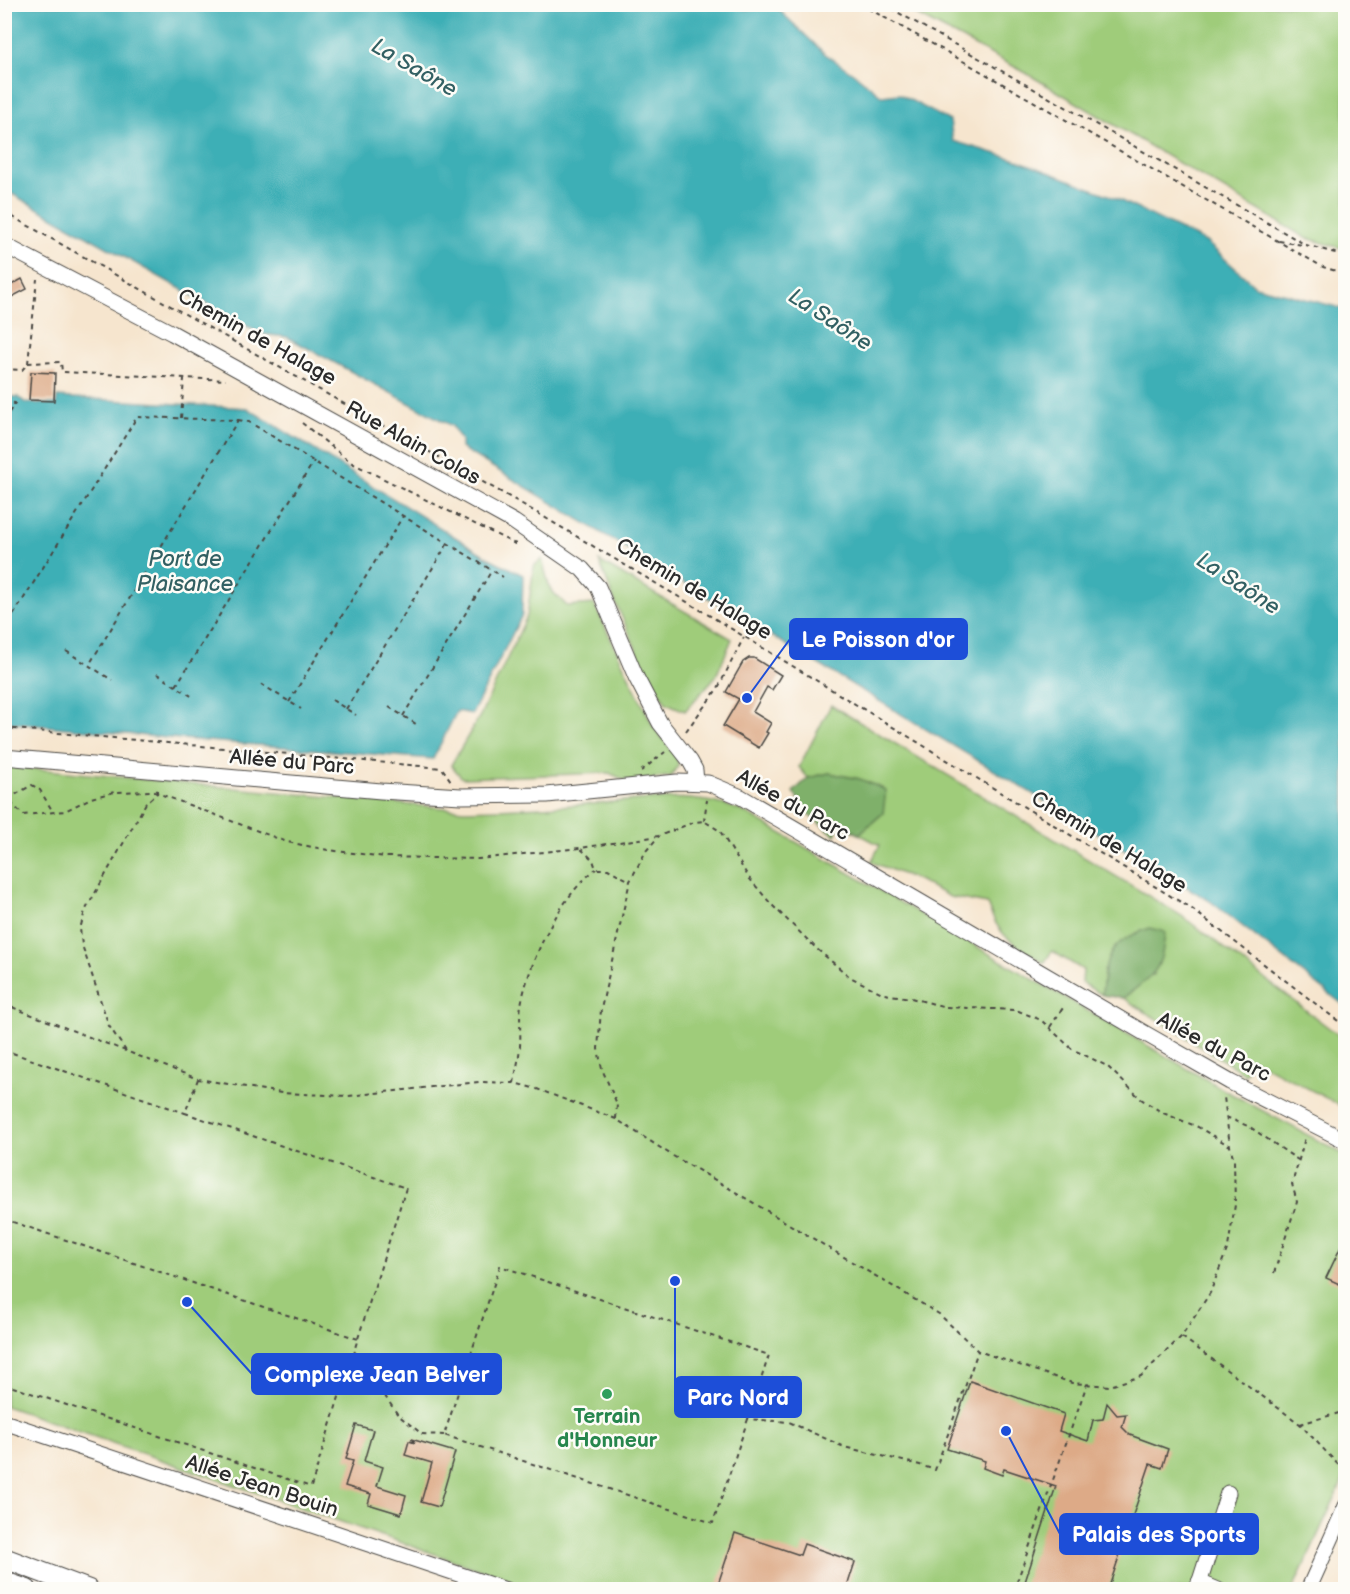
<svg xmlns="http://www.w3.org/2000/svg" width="1350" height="1594" viewBox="0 0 1350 1594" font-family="'Balsamiq Sans',sans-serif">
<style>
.green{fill:#9fcc7a;stroke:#657c52;stroke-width:1.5}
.forest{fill:#7fb06a;stroke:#556e4a;stroke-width:1.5}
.water{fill:#3dafb6;stroke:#346d70;stroke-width:1.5}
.building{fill:#ddaa87}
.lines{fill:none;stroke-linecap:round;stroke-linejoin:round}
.minor-casing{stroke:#494743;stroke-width:17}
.major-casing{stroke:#494743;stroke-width:22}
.path{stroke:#494743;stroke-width:2;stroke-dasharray:4.5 4.5;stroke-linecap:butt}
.minor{stroke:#fff;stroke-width:15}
.major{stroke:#fff;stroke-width:20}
.leisure-dot{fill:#2e9e5b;stroke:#fdfcf7;stroke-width:2}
.labels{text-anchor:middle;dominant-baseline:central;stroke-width:5;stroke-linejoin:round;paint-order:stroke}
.street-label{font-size:21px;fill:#2b2b2b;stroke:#fdfcf7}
.leisure-label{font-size:21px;font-weight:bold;fill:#27864d;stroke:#fdfcf7}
.water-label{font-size:22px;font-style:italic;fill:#326063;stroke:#fdfcf7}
.leader{fill:none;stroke:#1d4ed8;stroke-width:2}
.callout-dot{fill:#1d4ed8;stroke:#fdfcf7;stroke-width:2}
.callout{fill:#1d4ed8;stroke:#1d4ed8;stroke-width:2}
.callout-label{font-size:22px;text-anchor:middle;font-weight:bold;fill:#fff}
</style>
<rect width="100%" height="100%" fill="#fdfcf7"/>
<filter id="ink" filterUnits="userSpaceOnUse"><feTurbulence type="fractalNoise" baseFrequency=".0167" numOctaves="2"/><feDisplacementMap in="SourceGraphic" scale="12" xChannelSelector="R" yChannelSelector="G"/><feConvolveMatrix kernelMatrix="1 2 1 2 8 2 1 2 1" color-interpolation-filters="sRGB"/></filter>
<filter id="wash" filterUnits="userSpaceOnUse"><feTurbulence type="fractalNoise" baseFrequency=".008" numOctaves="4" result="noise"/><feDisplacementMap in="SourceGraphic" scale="24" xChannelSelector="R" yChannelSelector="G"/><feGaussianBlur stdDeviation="1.35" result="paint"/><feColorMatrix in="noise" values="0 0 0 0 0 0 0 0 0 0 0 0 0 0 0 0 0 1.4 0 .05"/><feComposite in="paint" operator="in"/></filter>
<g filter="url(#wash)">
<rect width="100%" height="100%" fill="#f6e5ce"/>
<g class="green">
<path d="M898,5H1345V249L1306,238L1026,73Z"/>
<path d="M542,559L550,589L567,606L594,604L653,726L677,757L678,767L671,776L629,782L609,773L462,778L451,765L481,714L527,616L534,566Z"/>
<path d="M599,561L732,639L716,676L685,711L666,703L642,662L613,597Z"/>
<path d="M831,705L1182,916L1345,1040V1108L1252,1059L1245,1074L1123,998L1154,974L1104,971L1102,995L1082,983L1083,970L1052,951L1044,963C1014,943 1000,940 987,904L950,897L918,880L871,862L880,845L859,834L883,813L860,779L829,773L808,778L799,767Z"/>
<path d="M5,766L465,810C507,809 549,807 590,804C642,800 697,790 746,813L1226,1091L1345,1155V1476L1293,1589H536L5,1406Z"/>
</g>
<g class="forest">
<path d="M829,773L860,779L886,790L883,813L859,834L840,824L835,835L810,816L793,792L808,778Z"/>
<path d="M1150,928L1165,932C1162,973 1154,974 1123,998L1102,995C1105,955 1110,941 1150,928Z"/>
</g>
<g class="water">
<path d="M737,5L746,10L777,8L824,53L860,78L882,96L899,94L950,121L953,141L1017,160L1111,196L1206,242L1255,286L1345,309V1006L1210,901L461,448V440L452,426L287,337L261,334L5,190V5Z"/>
<path d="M5,396L18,397L26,403L56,404L57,397L247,408L489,558L523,575L522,615L472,714L457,711L433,759L157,737L5,722Z"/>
</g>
<g id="blocks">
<g class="building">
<path d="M22,279L27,289L4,301V289Z"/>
<path d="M31,372L55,373L54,401L29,400Z"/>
<path d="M749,658H754L781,675L772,690L767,687L753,712L771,723L766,732L768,733L759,748L723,726L739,699L726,692L743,662Z"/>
<path d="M1346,1236V1287L1326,1278Z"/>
<path d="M970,1381L1064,1414L1059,1431L1088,1441L1093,1420L1103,1419L1107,1403L1117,1415L1126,1414L1122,1427L1130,1435L1168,1449L1162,1468L1150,1464L1108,1590H1037L1024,1585L1056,1486L1004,1469L1002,1475L983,1468L985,1461L947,1449Z"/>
<path d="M356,1425L373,1430L364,1461L383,1467L377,1486L406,1495L401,1514L368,1504L371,1494L345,1486L353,1461L346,1459Z"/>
<path d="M411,1439L455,1452L439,1507L421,1502L432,1463L405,1455L409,1441L415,1443Z"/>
<path d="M735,1533L800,1555L804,1544L855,1562L846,1590H716Z"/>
</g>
</g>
</g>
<g filter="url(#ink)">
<use href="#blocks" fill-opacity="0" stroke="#494743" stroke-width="1.5"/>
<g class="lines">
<g class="minor-casing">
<g id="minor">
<path d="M4,245L172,333L514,522L582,569L598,587L636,677L660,723L690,761L695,770L696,782"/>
<path d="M4,757L381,791L461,796L547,795L677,782L708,783L741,797L1146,1034L1230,1082L1346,1141"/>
<path d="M4,1422L506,1590"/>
<path d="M1199,1582L1218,1590"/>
<path d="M1197,1590L1228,1493"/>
<path d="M1308,1590L1346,1506"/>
</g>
</g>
<g class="major-casing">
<g id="major">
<path d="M4,1558L89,1590"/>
<path d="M4,1582L27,1590"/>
</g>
</g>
<g class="path">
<path d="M860,4L954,56L1323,267L1346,274"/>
<path d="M883,4L1071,110L1306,245L1346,256"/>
<path d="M4,212L522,504L689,603L1192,909L1346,1027"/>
<path d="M1279,241L1303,245"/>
<path d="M28,363L61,362L62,372L226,380"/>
<path d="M4,369L22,370L28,363L37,279"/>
<path d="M4,402L15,403L4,420"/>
<path d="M181,418L184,379"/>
<path d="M238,420L249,422L503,577"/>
<path d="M302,423L352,463L515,544L516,542"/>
<path d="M4,630L137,417L238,420L89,665"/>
<path d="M66,651L112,680"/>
<path d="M4,662L7,664"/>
<path d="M157,674L193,697"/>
<path d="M261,684L301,709"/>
<path d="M176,686L314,461"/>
<path d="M332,700L356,715"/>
<path d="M289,702L403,516"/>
<path d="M389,707L416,724"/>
<path d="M346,709L448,543"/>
<path d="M403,716L492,570"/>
<path d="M4,728L442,768L451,781"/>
<path d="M686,731L718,688L744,637"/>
<path d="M641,771L665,752"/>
<path d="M4,796L23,815L65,811L91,798L114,792L152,791L287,842L328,850L386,857L478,859L580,848L659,836L694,822L704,821L720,831L749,878L771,904L818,950L850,977L884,994L911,998L946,1007L1016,1010L1041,1020L1072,1049L1107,1066L1141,1099L1163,1113L1198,1127L1230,1146"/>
<path d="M8,799L32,785L40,790L53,812"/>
<path d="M704,821L707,800"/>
<path d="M581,849L593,860L596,869H608L630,881"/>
<path d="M4,1004L198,1079L282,1093L348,1096L479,1082L514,1083L537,1089L616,1119L673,1156L717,1181L939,1314L978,1351L1072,1383L1110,1386L1141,1376L1182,1336L1210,1293L1228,1247L1235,1205L1234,1160L1230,1146L1224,1097"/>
<path d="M1050,1027L1065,1005"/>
<path d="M4,1050L185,1113"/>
<path d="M126,1051L109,1026L82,945L80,929L85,911L146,803L157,793V786"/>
<path d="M198,1079L185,1113L406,1188L354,1351L398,1415L422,1434L444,1435"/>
<path d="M514,1083C516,1071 519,1059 520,1046C521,1033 519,1018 521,1005C529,961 560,896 596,869"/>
<path d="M1226,1117L1250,1127L1298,1160"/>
<path d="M616,1119L617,1104L602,1069L598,1049L601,1009L630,881L646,851L659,836"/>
<path d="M4,1219L358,1339"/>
<path d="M1274,1273L1297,1202L1292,1184L1305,1138"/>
<path d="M1182,1337L1300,1424L1346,1473"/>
<path d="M4,1384L311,1487L353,1352"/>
<path d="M748,1419L713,1523L444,1435L500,1266L769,1355L748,1419L789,1422L844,1447L920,1465L935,1470L978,1351"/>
<path d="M1300,1424L1346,1411"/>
<path d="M1014,1590L1087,1384"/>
</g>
<use href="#minor" class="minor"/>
<use href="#major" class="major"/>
</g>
</g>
<circle class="leisure-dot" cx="607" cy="1394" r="6"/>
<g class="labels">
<g class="street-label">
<text transform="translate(257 337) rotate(29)">Chemin de Halage</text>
<text transform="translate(413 443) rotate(29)">Rue Alain Colas</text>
<text transform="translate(694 589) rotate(31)">Chemin de Halage</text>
<text transform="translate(292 762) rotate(5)">Allée du Parc</text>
<text transform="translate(793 805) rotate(29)">Allée du Parc</text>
<text transform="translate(1109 842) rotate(31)">Chemin de Halage</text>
<text transform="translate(1214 1047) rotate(28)">Allée du Parc</text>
<text transform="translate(262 1486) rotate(18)">Allée Jean Bouin</text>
</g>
<g class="leisure-label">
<text x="607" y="1416">Terrain<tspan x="607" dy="24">d'Honneur</tspan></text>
</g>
<g class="water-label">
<text transform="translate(414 68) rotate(30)">La Saône</text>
<text transform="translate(830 320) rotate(33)">La Saône</text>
<text x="185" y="559">Port de<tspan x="185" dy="25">Plaisance</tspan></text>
<text transform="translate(1238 584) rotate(33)">La Saône</text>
</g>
</g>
<path class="leader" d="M747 698L790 639M187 1302L252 1374M675 1281L675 1397M1006 1431L1060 1534"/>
<g class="callout-dot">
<circle cx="747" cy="698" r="6"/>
<circle cx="187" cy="1302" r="6"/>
<circle cx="675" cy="1281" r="6"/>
<circle cx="1006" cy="1431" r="6"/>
</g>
<g class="callout">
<rect x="790" y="619" width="177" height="40" rx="6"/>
<rect x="252" y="1354" width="249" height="40" rx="6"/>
<rect x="675" y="1377" width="126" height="40" rx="6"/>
<rect x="1060" y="1514" width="198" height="40" rx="6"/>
</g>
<g class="callout-label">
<text x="878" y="647">Le Poisson d'or</text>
<text x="377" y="1382">Complexe Jean Belver</text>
<text x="738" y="1405">Parc Nord</text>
<text x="1159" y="1542">Palais des Sports</text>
</g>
<rect width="1350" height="1594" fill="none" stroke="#fdfcf7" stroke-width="24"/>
</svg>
